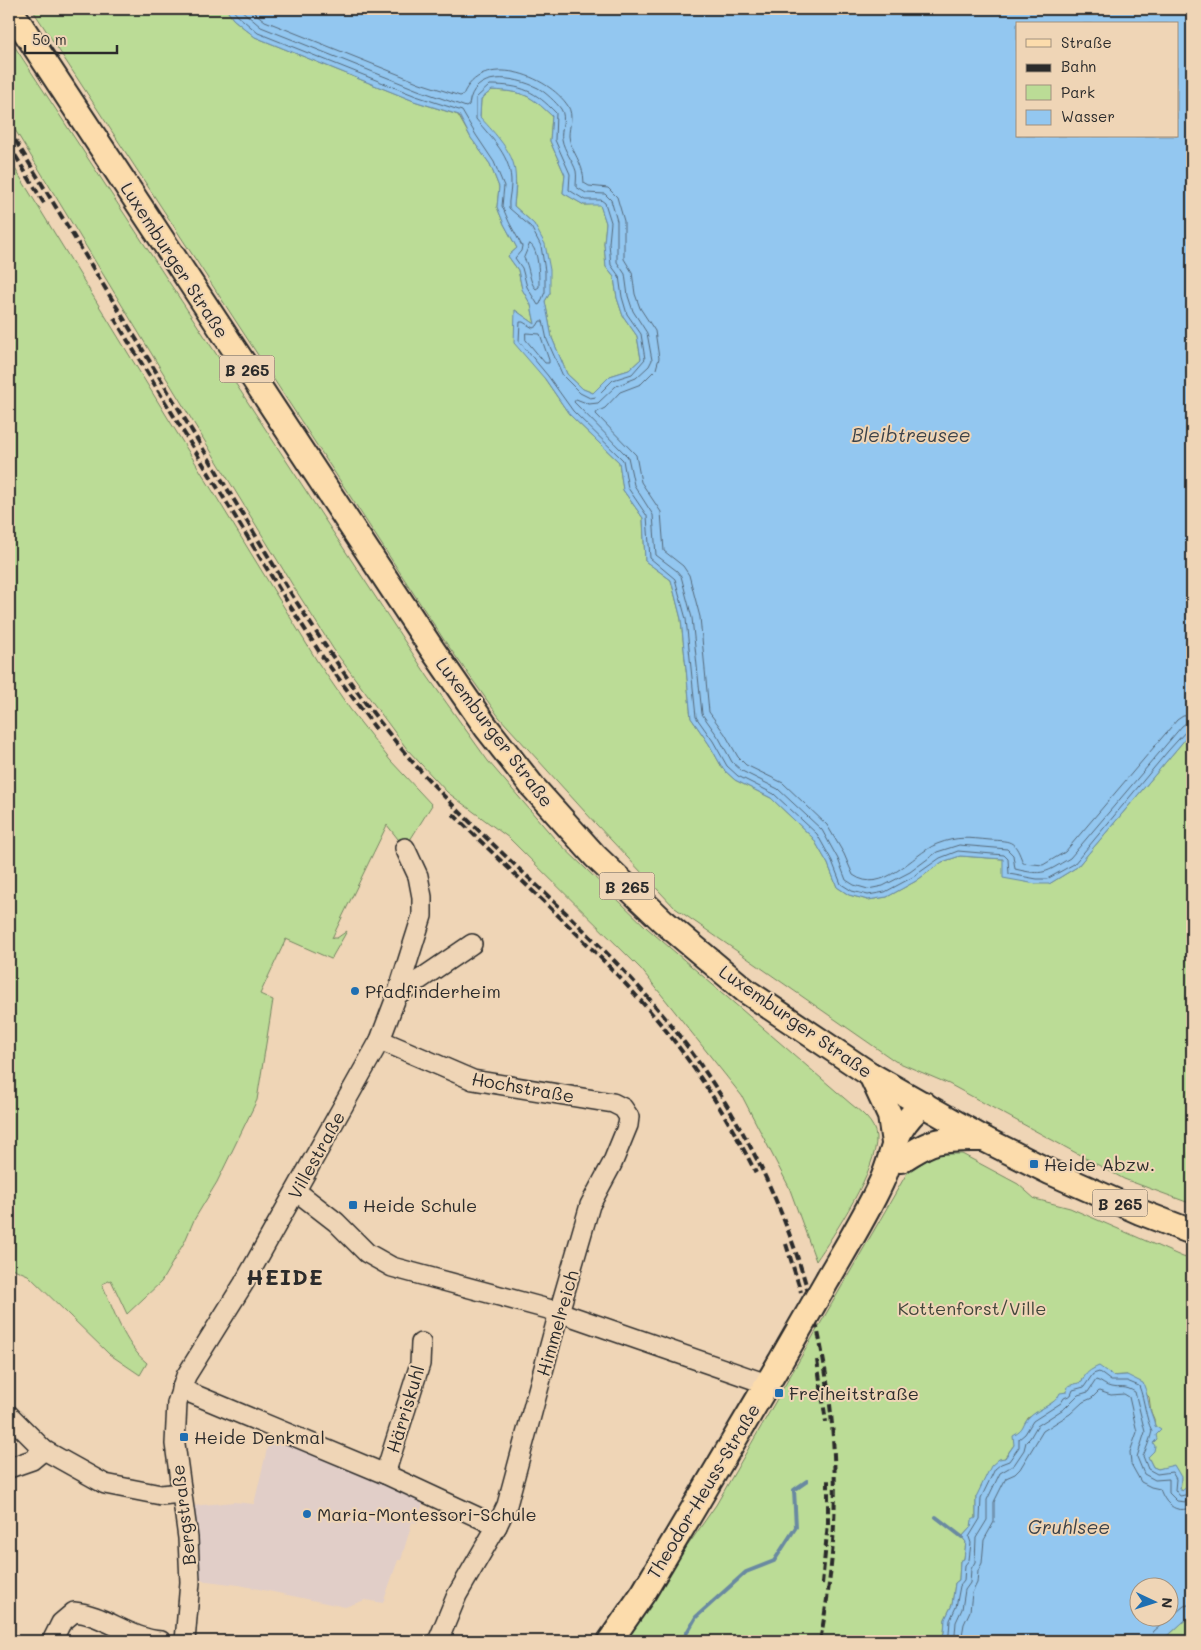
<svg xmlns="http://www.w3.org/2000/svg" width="1201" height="1650" viewBox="0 0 1201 1650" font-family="Mali,sans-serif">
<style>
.built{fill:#e1cec8}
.green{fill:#bbdc96;stroke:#738460}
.water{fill:#93c7f0;stroke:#6989a1;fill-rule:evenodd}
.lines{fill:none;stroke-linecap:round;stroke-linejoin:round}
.shore{stroke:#55697a;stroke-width:1}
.stream{stroke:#6989a1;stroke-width:4}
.minor-casing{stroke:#2b2b2b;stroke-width:22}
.major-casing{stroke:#2b2b2b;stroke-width:28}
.minor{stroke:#efd5b6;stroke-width:19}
.major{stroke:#fcdcac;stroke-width:24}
.rail{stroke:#2b2b2b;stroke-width:4;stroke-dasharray:8 4;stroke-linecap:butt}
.major-bridge-casing{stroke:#2b2b2b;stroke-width:28;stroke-linecap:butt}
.major-bridge{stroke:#fcdcac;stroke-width:24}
.poi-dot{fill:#1f6fb2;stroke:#efd5b6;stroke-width:2}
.labels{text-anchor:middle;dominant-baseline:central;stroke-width:4;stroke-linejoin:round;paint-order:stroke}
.shield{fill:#efd5b6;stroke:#665e55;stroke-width:1}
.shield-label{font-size:16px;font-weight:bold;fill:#2b2b2b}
.street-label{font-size:18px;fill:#2b2b2b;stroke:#efd5b6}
.poi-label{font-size:18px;fill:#2b2b2b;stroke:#efd5b6;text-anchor:start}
.park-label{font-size:18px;fill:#41463b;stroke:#efd5b6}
.water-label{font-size:19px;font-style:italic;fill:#3b4249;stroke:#efd5b6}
.district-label{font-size:22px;font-weight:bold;letter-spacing:1px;fill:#2b2b2b;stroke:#efd5b6}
</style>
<rect width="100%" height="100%" fill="#efd5b6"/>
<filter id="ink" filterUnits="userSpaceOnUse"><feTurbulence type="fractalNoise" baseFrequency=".02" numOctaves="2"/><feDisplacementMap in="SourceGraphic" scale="10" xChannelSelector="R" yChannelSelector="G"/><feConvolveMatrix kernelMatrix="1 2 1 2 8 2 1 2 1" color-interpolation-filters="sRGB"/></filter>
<g filter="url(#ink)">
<path class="built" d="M270,1436L353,1471L423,1503L417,1523L412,1522L401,1560H398L383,1603L365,1600L345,1607L239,1585L199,1580V1559L192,1506L234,1502L254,1504Z"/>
<g class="green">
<path d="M32,9H226L233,19L255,37L414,101L458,115L471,138L490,164L499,187L497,207L504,224L517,248L508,256L518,270L522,289L531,305L535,324L515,310L545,379L569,414L619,462L623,490L643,518L645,561L671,580L681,619L691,718L709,744L723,769L735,780L771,798L813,838L828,864L837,887L849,895L868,900L887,897L916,881L942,862L960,856L1003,859L1049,884L1077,867L1192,731V1204L1124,1179L949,1084L895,1061L675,908L596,824L499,717L444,640Z"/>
<path d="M9,38L428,677L488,761L554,838L647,928L851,1104C861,1112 875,1122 876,1137C878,1168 834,1235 816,1261L789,1187L742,1096L641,969L509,838L447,792L407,749L334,650L295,589L9,120Z"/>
<path d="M492,90C524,92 529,94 552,116L550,141L565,175L563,193L584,205L600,204L606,223L604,243L606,267L614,277L617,298L623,316L637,336L641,359L629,370L610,376L593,393L583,389L567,374L552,338L545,301L550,293L534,224L514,206L516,184L480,117L481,99Z"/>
<path d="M9,159L317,661L350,709L390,760L432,805L405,848L387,825L332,938H337L347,931L331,959L286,939L260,994L273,1000L257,1100L217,1182L194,1220L185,1241L161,1282L127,1314L111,1280L102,1284C114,1310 124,1344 147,1363L140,1375L109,1354L28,1275L9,1267Z"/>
<path d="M936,1154H962L1018,1184L1035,1199L1070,1208L1183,1257L1192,1259V1485L1190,1484L1182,1492L1180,1488C1183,1479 1179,1474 1174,1466L1158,1469L1153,1467L1148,1457L1156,1435L1154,1419L1151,1412L1149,1397L1127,1375L1084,1377L1082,1383L1074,1384L1058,1399L1028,1418L1014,1445L976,1497V1518L971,1527L962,1537L966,1542L964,1559L960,1561L959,1580L955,1583L952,1605L945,1619L944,1633L939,1641H621L716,1505L907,1173Z"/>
<path d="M1192,1614V1641H1158L1171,1633Z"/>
</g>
<g class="water">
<path d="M226,9H1192V731L1077,867L1049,884H1036L1003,878V859L960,856L942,862L916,881L887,897L868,900L849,895L837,887L828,864L813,838L771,798L735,780L723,769L709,744L691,718L681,619L671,580L645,561L643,518L623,490L619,462L569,414L545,379L514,343L515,310L535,324L531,305L522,289L518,270L508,256L517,248L504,224L497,207L499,187L490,164L471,138L459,115L414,101L255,37L233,19ZM1017,24H1177V136H1017ZM492,90C524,92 529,94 552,116L550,141L565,175L563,193L584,205H600L606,223L604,243L606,267L614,277L617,298L623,316L637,336L641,359L629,370L610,376L593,393L583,389L567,374L552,338L545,301L550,293V270L545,244L534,224L514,206C515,193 517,179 514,166C511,150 491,129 480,117L481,99Z"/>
<path d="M1099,1366L1113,1376L1127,1375L1143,1383C1147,1392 1148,1400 1150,1410C1152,1416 1154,1420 1155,1426L1161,1430L1156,1435L1157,1439L1153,1443L1155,1446L1154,1451L1148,1457L1153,1467L1158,1469L1174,1465L1181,1477L1180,1488L1182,1491L1190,1484L1192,1485V1614L1171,1633L1158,1641H939L944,1633L945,1619L952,1605L955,1583L959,1580L960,1561L964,1559L966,1542L962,1537L971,1527L972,1520L976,1518V1497L991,1466L999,1459L1005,1458L1014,1445L1013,1436C1026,1429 1021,1426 1029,1418C1038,1408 1056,1405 1060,1393L1067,1392L1068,1386L1082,1382C1085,1373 1090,1370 1099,1366ZM1138,1588H1168V1618H1138Z"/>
</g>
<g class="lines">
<g class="shore">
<path d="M232,9L237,15L258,33L416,96L462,111L476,135L494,162L504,186L502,206L509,222L522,246L521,251L515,258L522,268L527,287L538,305L540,304L545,292V271L541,246L531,227L509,208C508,200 511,192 511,184C512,157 492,139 476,119V98L490,85C522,85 535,91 556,113L555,140L570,174L569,190L585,200H601L605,203L611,222L609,243L611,265L619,276L622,297L627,314L641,334L645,359L632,374L613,380L596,397L590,398L580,393L563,376L547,340L543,321H540L537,326L533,328L523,322H520L519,341L548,376L573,411L623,460L628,488L647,516L650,558L675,579L686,619L696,717L713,741L727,766L738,776L774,794L817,834L832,861L841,884L852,891L868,895L885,892L913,877L940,858L958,851L1004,855L1008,859L1009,874L1037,879H1047L1074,864L1168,751L1187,730L1192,728"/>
<path d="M240,9L261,27L418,90L466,107L469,105C473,70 514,76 538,88C545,92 556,102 561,109C567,118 560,130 562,139C564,151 573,161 576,171C577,176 576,182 576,187L586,193L605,194L611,200L617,221V262L625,274L628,296L633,311L647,333L652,360L649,366L636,378L616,386L598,403L589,404L576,399L574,402L628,457L634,485L653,515L656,555L677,571L681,576L692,618L702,714L719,738L732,762L742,771L778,789L822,830L838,859L846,880L854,885L868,889L883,886L910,872L937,852L959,845L1007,849L1013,855L1015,869C1044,876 1045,873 1070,858L1182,726L1186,723L1192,722"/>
<path d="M250,9L265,21L420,83L460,96L463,95C481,51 548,75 568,106C574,116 569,126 569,136C570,151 584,162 584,183L589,186L608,188L617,197L624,221V259L632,272L635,294L640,308L655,331L659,358L656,369L641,384L620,392L605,408L597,412L596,414L636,455L641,482L661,512L664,551L683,566L689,575L700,617L709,712L725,734L738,757L746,765L783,783L827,825L844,854L853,875C883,896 912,854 937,844C958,836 968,838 990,840C1013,841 1015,841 1023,863L1043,865L1065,852L1177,720L1183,716L1192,715"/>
<path d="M530,244C539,249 539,276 539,287L536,289C529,283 530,267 524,258Z"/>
<path d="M526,333L540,334L549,360V363H545L526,340Z"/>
<path d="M945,1641L949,1634L950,1620L956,1607L960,1586L964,1581L965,1565L969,1560L971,1543L969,1537L980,1519L981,1498L995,1469L1001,1464L1009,1461L1019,1447V1439L1025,1434L1033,1421L1061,1403L1064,1398L1071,1395L1073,1390L1084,1387L1093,1374L1099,1372L1111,1381H1127L1139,1386C1145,1401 1145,1417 1152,1431C1150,1440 1147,1447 1143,1456L1148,1469L1157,1474L1172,1472L1176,1479L1175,1490L1180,1496L1185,1495L1192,1489"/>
<path d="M952,1641L955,1635L956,1622L962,1609L965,1590L970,1583L971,1569L975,1562L976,1538L987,1520V1500L1000,1473L1014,1465L1024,1450L1026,1442L1030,1438L1037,1426L1065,1408L1078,1395L1088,1392L1096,1380C1101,1381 1105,1386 1111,1387C1121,1389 1124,1385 1135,1392L1145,1432L1137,1457L1144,1474L1155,1480L1169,1479V1493L1177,1501L1186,1502L1192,1497"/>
<path d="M961,1641L964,1624L970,1611L972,1593L977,1583L978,1571L982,1563L984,1540L994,1522V1502L1006,1478L1015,1474L1020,1469L1043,1431L1070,1414L1083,1402L1092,1398L1099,1391L1111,1395L1124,1394L1129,1397L1137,1432L1130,1452L1131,1464L1141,1482L1151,1487L1160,1489C1165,1503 1175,1515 1192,1507"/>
<path d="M1150,1641L1151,1636L1154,1631L1184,1606L1192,1604"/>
</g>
<g class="stream">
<path d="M936,1517L962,1537"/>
<path d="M682,1641L696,1617L746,1572L774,1561L796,1527L794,1490L807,1481"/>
</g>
<g class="minor-casing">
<g id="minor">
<path d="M397,995L472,944"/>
<path d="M380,1040L473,1080L613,1103L623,1108L629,1117L628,1125L612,1164L590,1205L559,1312L507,1505L497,1526L457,1595L438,1641"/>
<path d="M296,1191L336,1222L367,1253L392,1267L559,1312L767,1384"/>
<path d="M181,1389L385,1474L497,1526"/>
<path d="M9,1415L44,1450L105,1484L161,1495L181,1493"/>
<path d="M9,1468L32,1460L44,1450"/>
<path d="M385,1474L420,1364L421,1343"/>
<path d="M53,1639L61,1623L74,1612C103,1614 130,1639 161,1641"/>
<path d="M185,1641L190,1582L188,1538L175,1444L177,1403L186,1376L244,1283L380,1040L397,995L422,916V897L418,876L405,848"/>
</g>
</g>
<g class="major-casing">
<g id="major">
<path d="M10,9L432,649L486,727L533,787L595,856L663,921L746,991L871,1075L984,1139L1050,1172L1140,1212L1192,1232"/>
<path d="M871,1075L890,1116L894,1143"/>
<path d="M901,1160C912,1154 923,1145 936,1142C951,1138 968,1139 984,1139"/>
<path d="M829,1277C847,1246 866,1215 881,1183C896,1151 891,1129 924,1104"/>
<path d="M610,1641L644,1592L779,1364"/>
</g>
</g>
<use href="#minor" class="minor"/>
<use href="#major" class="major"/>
<g class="rail">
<path d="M9,130L290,592C332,657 374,720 426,777C489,845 561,904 625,972C798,1156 868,1393 820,1641"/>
<path d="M9,145L45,205"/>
<path d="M114,318L283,595L322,656L376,729"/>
<path d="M453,814C524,885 601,951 664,1028C700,1073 730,1122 756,1173"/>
<path d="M786,1244L801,1292"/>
<path d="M817,1360L826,1422"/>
<path d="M822,1584L828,1523V1479"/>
</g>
<g class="major-bridge-casing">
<path id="major-bridge" d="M779,1364L829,1277"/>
</g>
<use href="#major-bridge" class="major-bridge"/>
</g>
</g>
<g class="poi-dot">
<circle cx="355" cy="991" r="5"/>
<rect x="1029" y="1159" width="10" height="10" rx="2.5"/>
<rect x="348" y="1200" width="10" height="10" rx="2.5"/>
<rect x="774" y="1388" width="10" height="10" rx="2.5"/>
<rect x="179" y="1432" width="10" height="10" rx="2.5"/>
<circle cx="307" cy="1514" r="5"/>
</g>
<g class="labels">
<g class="shield">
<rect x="219.5" y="355.5" width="55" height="27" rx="4"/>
<rect x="599.5" y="872.5" width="55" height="27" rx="4"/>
<rect x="1092.5" y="1189.5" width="55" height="27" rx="4"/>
</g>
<g class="shield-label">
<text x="247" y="369">B 265</text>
<text x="627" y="886">B 265</text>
<text x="1120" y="1203">B 265</text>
</g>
<g class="street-label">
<text transform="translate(175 260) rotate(57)">Luxemburger Straße</text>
<text transform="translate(495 732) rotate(53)">Luxemburger Straße</text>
<text transform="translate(796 1021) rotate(35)">Luxemburger Straße</text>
<text transform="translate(523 1087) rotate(10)">Hochstraße</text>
<text transform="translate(316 1155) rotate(-61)">Villestraße</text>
<text transform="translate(557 1323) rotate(-74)">Himmelreich</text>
<text transform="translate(405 1409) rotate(-73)">Härriskuhl</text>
<text transform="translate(703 1491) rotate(-59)">Theodor-Heuss-Straße</text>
<text transform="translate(183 1515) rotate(-97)">Bergstraße</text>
</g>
<g class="poi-label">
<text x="365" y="991">Pfadfinderheim</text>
<text x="1044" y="1164">Heide Abzw.</text>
<text x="363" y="1205">Heide Schule</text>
<text x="789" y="1393">Freiheitstraße</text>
<text x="194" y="1437">Heide Denkmal</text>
<text x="317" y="1514">Maria-Montessori-Schule</text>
</g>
<g class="park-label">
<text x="972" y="1308">Kottenforst/Ville</text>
</g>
<g class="water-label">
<text x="911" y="434">Bleibtreusee</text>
<text x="1069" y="1526">Gruhlsee</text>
</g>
<g class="district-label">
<text x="285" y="1276">HEIDE</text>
</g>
</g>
<rect width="1201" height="1650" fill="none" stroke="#efd5b6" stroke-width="30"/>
<rect x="15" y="15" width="1171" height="1620" fill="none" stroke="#2b2b2b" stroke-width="2" filter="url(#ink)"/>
<rect x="1016" y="22" width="162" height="115" fill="#efd5b6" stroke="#a1917e"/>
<rect x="1026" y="39" width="25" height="8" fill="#fcdcac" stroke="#a1917e"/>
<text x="1061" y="48" font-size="15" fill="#2b2b2b">Straße</text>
<rect x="1026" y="64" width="25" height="8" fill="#2b2b2b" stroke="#a1917e"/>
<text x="1061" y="72" font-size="15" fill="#2b2b2b">Bahn</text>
<rect x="1026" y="85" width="25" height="15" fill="#bbdc96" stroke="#a1917e"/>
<text x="1061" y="98" font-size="15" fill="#2b2b2b">Park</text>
<rect x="1026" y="110" width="25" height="15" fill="#93c7f0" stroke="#a1917e"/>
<text x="1061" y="122" font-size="15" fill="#2b2b2b">Wasser</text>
<g transform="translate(1154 1602) rotate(94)"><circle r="24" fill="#efd5b6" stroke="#a1917e"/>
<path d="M0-4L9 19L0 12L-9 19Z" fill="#1f6fb2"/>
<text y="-8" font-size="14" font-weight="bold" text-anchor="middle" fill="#2b2b2b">N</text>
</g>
<path d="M25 45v8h92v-8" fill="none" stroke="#2b2b2b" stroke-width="2.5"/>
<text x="32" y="45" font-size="15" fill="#2b2b2b" stroke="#efd5b6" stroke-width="4" paint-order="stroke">50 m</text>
</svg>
